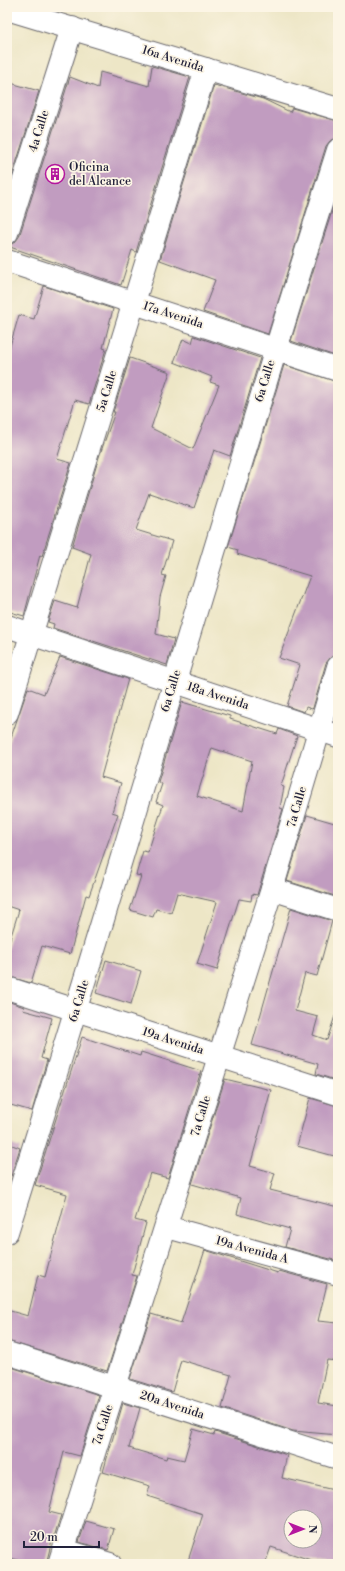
<svg xmlns="http://www.w3.org/2000/svg" width="345" height="1571" viewBox="0 0 345 1571" font-family="'Libre Bodoni',serif">
<style>
.building{fill:#c19cc0;fill-rule:evenodd}
.lines{fill:none;stroke-linecap:round;stroke-linejoin:round}
.street-casing{stroke:#69676c;stroke-width:24}
.street{stroke:#fff;stroke-width:22}
.labels{text-anchor:middle;dominant-baseline:central;stroke-width:3.5;stroke-linejoin:round;paint-order:stroke}
.street-label{font-size:12px;fill:#22223b;stroke:#fcf5e5}
.poi-label{font-size:12px;fill:#22223b;stroke:#fcf5e5;text-anchor:start}
</style>
<rect width="100%" height="100%" fill="#fcf5e5"/>
<filter id="ink" filterUnits="userSpaceOnUse"><feTurbulence type="fractalNoise" baseFrequency=".025" numOctaves="2"/><feDisplacementMap in="SourceGraphic" scale="8" xChannelSelector="R" yChannelSelector="G"/><feConvolveMatrix kernelMatrix="1 2 1 2 8 2 1 2 1" color-interpolation-filters="sRGB"/></filter>
<filter id="wash" filterUnits="userSpaceOnUse"><feTurbulence type="fractalNoise" baseFrequency=".012" numOctaves="4" result="noise"/><feDisplacementMap in="SourceGraphic" scale="16" xChannelSelector="R" yChannelSelector="G"/><feGaussianBlur stdDeviation="0.9" result="paint"/><feColorMatrix in="noise" values="0 0 0 0 0 0 0 0 0 0 0 0 0 0 0 0 0 1.4 0 .05"/><feComposite in="paint" operator="in"/></filter>
<g filter="url(#wash)">
<rect width="100%" height="100%" fill="#ede6c6"/>
<g id="blocks">
<g class="building">
<path d="M152,66L190,77L136,252L132,250L121,285L7,246L15,242L19,237L70,77L98,88L100,72L149,86Z"/>
<path d="M7,82L39,91L7,192Z"/>
<path d="M214,85L263,99L290,112L292,108L338,121V138L330,141L326,146L268,334L203,312L215,280L160,260Z"/>
<path d="M338,192V357L291,341Z"/>
<path d="M44,286L113,309L103,348L106,349L89,404L75,400L57,459L71,463L42,556L40,555L24,616L7,611V356L19,315L34,319Z"/>
<path d="M194,336L260,358L230,456L214,450L194,508L149,493L136,530L172,541L162,575L166,576L160,597L156,634L174,639L167,665L53,628L54,624L48,622L55,601L77,608L91,554L72,547L99,457L115,412H113L130,358L170,372L151,428L193,449L219,385L210,382L212,377L174,362L183,339L192,343Z"/>
<path d="M284,365L338,382V655L330,658L326,663L313,708L312,709L306,707L304,712L287,706L300,665L279,658L310,576L237,554L238,550L228,547Z"/>
<path d="M60,657L128,679L101,777L121,783L112,812L118,814L89,896L86,895L70,954L42,946L31,983L7,976V949L19,910L7,906V749L28,688L44,694Z"/>
<path d="M182,702L230,716V719L277,734L279,729L297,736L281,786L284,787L280,808L283,809L257,895L252,894L251,901L239,899L217,970L197,964L217,902L177,893L171,913L156,909L153,917L130,910L141,876L136,875L143,851L148,852L163,805L156,802L162,784L158,782ZM212,748L252,761L243,811L197,796Z"/>
<path d="M307,815L338,824V897L287,881Z"/>
<path d="M291,908L332,921L317,976L305,973L295,1011L318,1017L313,1035L327,1040L335,1016L338,1017V1081L316,1074L318,1064L252,1045Z"/>
<path d="M106,960L141,971L131,1004L96,993Z"/>
<path d="M7,1001L24,1007L23,1010L52,1018L41,1058L47,1060L32,1111L7,1104Z"/>
<path d="M82,1037L140,1056L141,1052L201,1071L168,1178L150,1173L135,1220L146,1223L132,1275L137,1276L107,1371L7,1341V1310L28,1316L38,1275L45,1277L67,1194L35,1185Z"/>
<path d="M225,1079L271,1090L250,1166L275,1173L270,1190L338,1207V1261L285,1247L290,1229L237,1214L241,1198L192,1184Z"/>
<path d="M310,1098L338,1106V1157L297,1146Z"/>
<path d="M7,1143L20,1148L11,1176L7,1174Z"/>
<path d="M205,1250L278,1273L279,1271L327,1284L318,1321L338,1323V1361L327,1360L318,1403L338,1406V1435L293,1431L222,1408L231,1375L181,1360L172,1392L130,1379L151,1314L181,1323Z"/>
<path d="M11,1367L99,1395L80,1456L64,1452L49,1512L61,1515L53,1540H52L46,1564H32L7,1557V1383Z"/>
<path d="M123,1403L140,1408L129,1448L166,1459L167,1456L184,1460L193,1429L214,1435L215,1432L287,1455L282,1478L338,1491V1564H323L271,1547L265,1564H187L203,1514L147,1496L150,1486L103,1472ZM291,1517H315V1541H291Z"/>
<path d="M86,1521L114,1529L108,1550L79,1542Z"/>
</g>
</g>
</g>
<g filter="url(#ink)">
<use href="#blocks" fill-opacity="0" stroke="#69676c" stroke-width="1"/>
<g class="lines">
<g class="street-casing">
<g id="street">
<path d="M7,9L338,109"/>
<path d="M7,233L72,28"/>
<path d="M7,261L338,370"/>
<path d="M7,626L338,736"/>
<path d="M7,713L206,69"/>
<path d="M272,889L338,910"/>
<path d="M7,988L338,1094"/>
<path d="M167,1227L338,1274"/>
<path d="M7,1232C120,872 224,509 338,150"/>
<path d="M7,1353L338,1458"/>
<path d="M64,1550L110,1564"/>
<path d="M59,1564L272,889L338,667"/>
</g>
</g>
<use href="#street" class="street"/>
</g>
</g>
<defs>
<g id="building-ring" transform="scale(1)"><circle r="9.5" fill="#fcf5e5" stroke="#b5179e" stroke-width="1.5"/><path d="M-4-6H4V6H1V3H-1V6H-4ZM-2.5-4.3h1.7v1.8h-1.7ZM.8-4.3h1.7v1.8H.8ZM-2.5-1h1.7V.8h-1.7ZM.8-1h1.7V.8H.8Z" fill="#b5179e"/></g>
</defs>
<g fill-rule="evenodd">
<use href="#building-ring" x="55" y="174"/>
</g>
<g class="labels">
<g class="street-label">
<text transform="translate(173 59) rotate(17)">16a Avenida</text>
<text transform="translate(39 131) rotate(-73)">4a Calle</text>
<text transform="translate(173 315) rotate(18)">17a Avenida</text>
<text transform="translate(265 381) rotate(-73)">6a Calle</text>
<text transform="translate(107 391) rotate(-73)">5a Calle</text>
<text transform="translate(171 691) rotate(-73)">6a Calle</text>
<text transform="translate(218 696) rotate(18)">18a Avenida</text>
<text transform="translate(297 807) rotate(-74)">7a Calle</text>
<text transform="translate(79 1001) rotate(-73)">6a Calle</text>
<text transform="translate(173 1041) rotate(18)">19a Avenida</text>
<text transform="translate(201 1116) rotate(-73)">7a Calle</text>
<text transform="translate(252 1250) rotate(15)">19a Avenida A</text>
<text transform="translate(172 1405) rotate(18)">20a Avenida</text>
<text transform="translate(103 1425) rotate(-72)">7a Calle</text>
</g>
<g class="poi-label">
<text x="69" y="167">Oficina<tspan x="69" dy="14">del Alcance</tspan></text>
</g>
</g>
<rect width="345" height="1571" fill="none" stroke="#fcf5e5" stroke-width="24"/>
<g transform="translate(303 1529) rotate(90)"><circle r="19" fill="#fcf5e5" stroke="#a5a1a1"/>
<path d="M0-3L7 15L0 10L-7 15Z" fill="#b5179e"/>
<text y="-6" font-size="11" font-weight="bold" text-anchor="middle" fill="#22223b">N</text>
</g>
<path d="M24 1541v6h75v-6" fill="none" stroke="#22223b" stroke-width="2"/>
<text x="30" y="1541" font-size="12" fill="#22223b" stroke="#fcf5e5" stroke-width="3" paint-order="stroke">20 m</text>
</svg>
